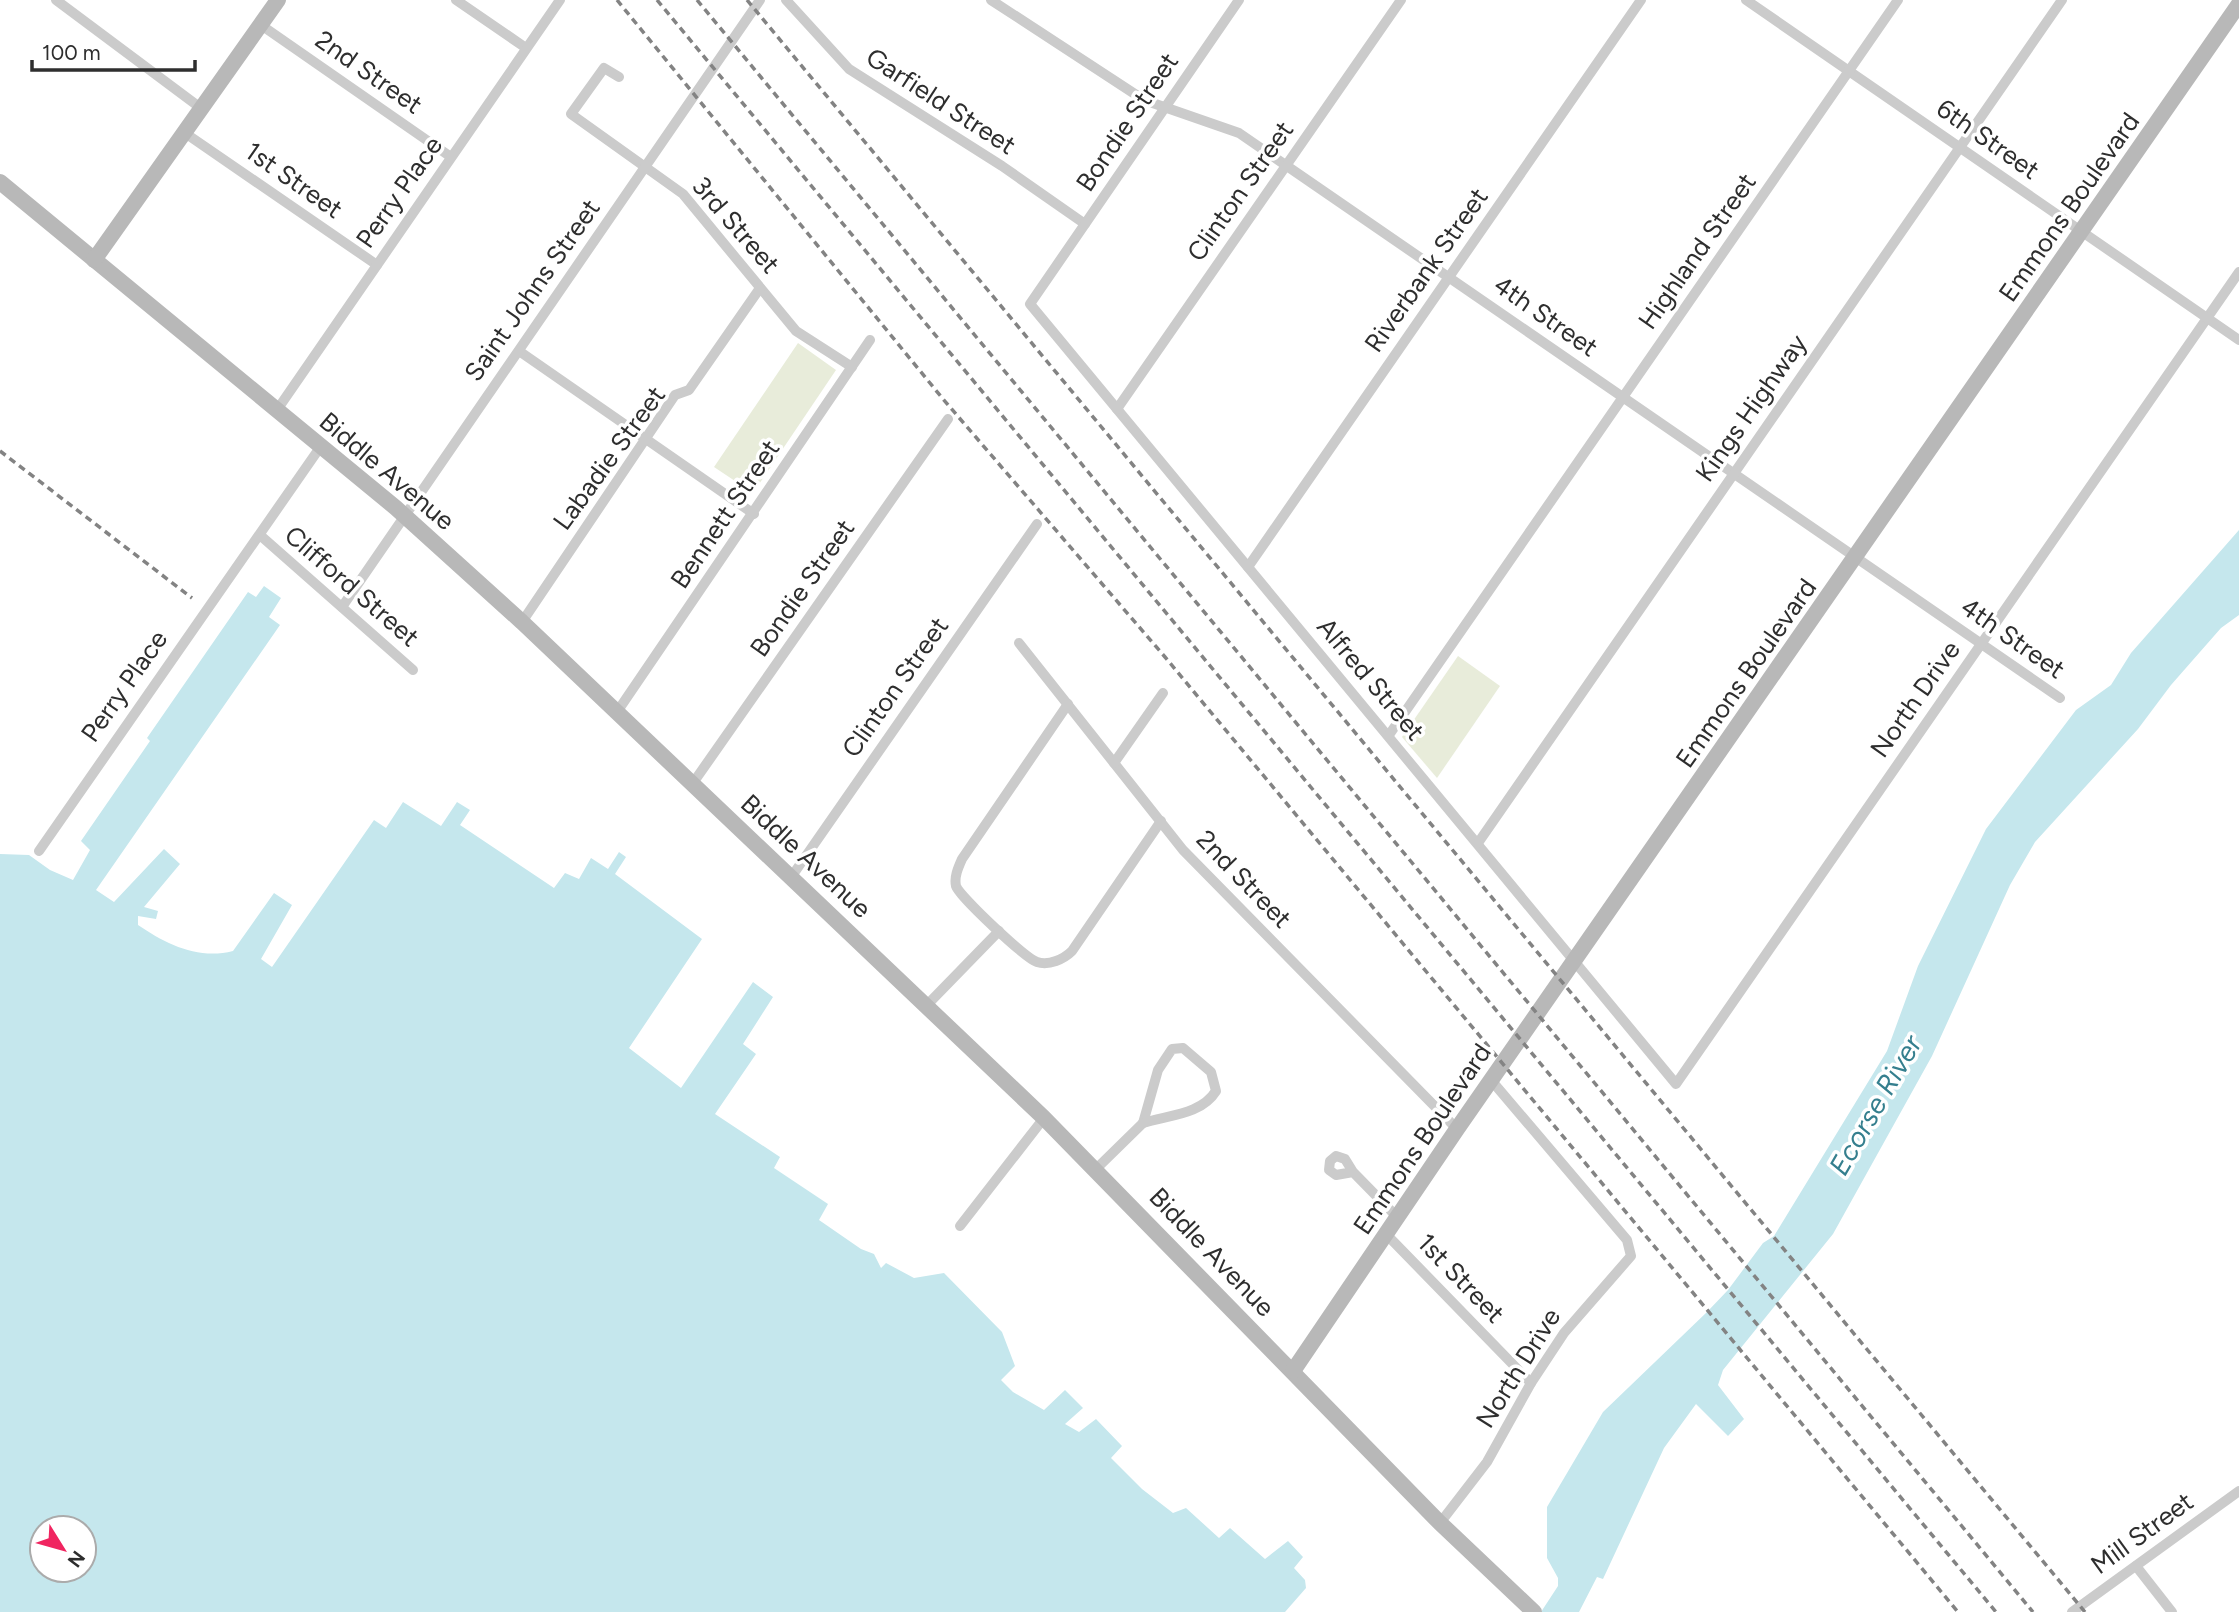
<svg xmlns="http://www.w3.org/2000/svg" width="2239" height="1612" viewBox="0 0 2239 1612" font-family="Figtree,sans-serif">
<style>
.green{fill:#e8ecda}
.water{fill:#c5e7ed;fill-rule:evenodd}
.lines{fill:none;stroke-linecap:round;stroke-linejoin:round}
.street{stroke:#cbcbcb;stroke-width:10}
.secondary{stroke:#b8b8b8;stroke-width:16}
.rail{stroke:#838383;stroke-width:3.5;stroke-dasharray:7 5;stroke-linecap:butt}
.labels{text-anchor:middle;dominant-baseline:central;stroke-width:7;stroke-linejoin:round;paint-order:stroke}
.street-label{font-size:26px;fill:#2e2e2e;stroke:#fff}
.water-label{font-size:28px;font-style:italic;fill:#357f8e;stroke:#fff}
</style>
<rect width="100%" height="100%" fill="#fff"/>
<g class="green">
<path d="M798,343L836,370L753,493L714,467Z"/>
<path d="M1458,656L1500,686L1437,778L1402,737Z"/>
</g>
<g class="water">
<path d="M2239,530V615L2221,628L2171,685L2138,729L2035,842L2010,885L1932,1056L1833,1234L1723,1370L1718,1385L1744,1419L1728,1436L1696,1404L1664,1448L1603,1579L1597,1577L1579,1612H1541L1558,1586V1578L1547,1558V1507L1603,1412L1707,1312L1728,1290L1763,1243L1774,1236L1887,1051L1918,966L1986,829L2076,710L2111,685L2131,653Z"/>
<path d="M264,586L281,598L269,617L280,625L96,890L114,902L164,849L180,864L144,907L158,911L156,919L138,916V925C166,944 198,960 233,951L274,893L292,905L261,959L272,967L374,820L386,828L403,802L441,826L457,802L470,810L460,825L554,888L565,873L579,879L591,858L608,869L619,852L626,857L615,874L702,939L629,1048L681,1088L753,982L773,997L743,1044L756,1054L715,1114L780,1157L774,1168L828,1204L819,1220L861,1249L874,1254L881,1268L886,1263L914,1278L944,1273L1002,1332L1015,1366L1001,1380L1013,1392L1044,1410L1065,1390L1083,1408L1065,1424L1079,1432L1096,1419L1122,1446L1111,1458L1142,1489L1173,1513L1186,1508L1219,1538L1230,1528L1265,1559L1288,1541L1303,1557L1294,1568L1305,1580L1306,1588L1285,1612H0V854L29,855L50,870L73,880L90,850L81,841L150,741L147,738L248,592L256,597ZM42,1528H84V1570H42Z"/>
</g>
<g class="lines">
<g class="street">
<path d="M56,0L202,109"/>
<path d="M456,0L526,48"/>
<path d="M786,0L849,69L1002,166L1085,224"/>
<path d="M991,0L1144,100L1239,133L2060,698"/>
<path d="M1239,0L1030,304L1676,1084L2239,272"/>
<path d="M1746,0L2239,340"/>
<path d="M261,25L451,157"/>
<path d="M619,77L604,68L571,114L683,194L796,331L852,367"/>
<path d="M185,133L377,265"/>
<path d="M519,351L754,514"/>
<path d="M1117,409L1401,0"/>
<path d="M277,410L560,0"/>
<path d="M261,536L413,670"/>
<path d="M1248,567L1641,0"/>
<path d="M342,607L760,0"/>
<path d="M522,622L675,395L689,390L760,288"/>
<path d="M1019,643L1183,850L1457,1129"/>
<path d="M1068,704L962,859C958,868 954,877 956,886C959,896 1025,958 1037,962C1049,966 1064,959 1072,951L1161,821"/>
<path d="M617,712L870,340"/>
<path d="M1389,735L1898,0"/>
<path d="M1114,763L1163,693"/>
<path d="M693,783L948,419"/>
<path d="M1478,843L2062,0"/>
<path d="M39,851L321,446"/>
<path d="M792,876L1037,524"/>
<path d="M927,1005L999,931"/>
<path d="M1183,1048L1211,1072L1216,1091C1201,1115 1168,1115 1143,1123L1158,1070L1172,1049Z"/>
<path d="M1096,1169L1143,1123"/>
<path d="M1353,1172L1336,1175L1329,1170L1330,1161L1336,1156L1345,1159L1353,1172L1399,1219"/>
<path d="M960,1226L1044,1118"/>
<path d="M1387,1235L1531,1383"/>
<path d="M1440,1523L1487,1462L1531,1383L1564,1333L1631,1256L1627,1240L1491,1080"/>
<path d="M2136,1566L2172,1612"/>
<path d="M2072,1612L2239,1491"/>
</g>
<g class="secondary">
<path d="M0,182L396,508L522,622L1044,1118L1440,1523L1534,1612"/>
<path d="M94,260L278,0"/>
<path d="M1293,1371L1457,1129L2239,4"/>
</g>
<g class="rail">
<path d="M617,0L943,399L1165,657L1958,1612"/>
<path d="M657,0L1996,1612"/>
<path d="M697,0L2033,1612"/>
<path d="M747,0L2085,1612"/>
<path d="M0,451L192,598"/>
</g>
</g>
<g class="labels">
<g class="street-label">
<text transform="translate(369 72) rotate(35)">2nd Street</text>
<text transform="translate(941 101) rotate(33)">Garfield Street</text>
<text transform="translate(1127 122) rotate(-56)">Bondie Street</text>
<text transform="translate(1988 139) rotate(35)">6th Street</text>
<text transform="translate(294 180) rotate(35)">1st Street</text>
<text transform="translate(1240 191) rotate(-55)">Clinton Street</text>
<text transform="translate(399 192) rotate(-55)">Perry Place</text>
<text transform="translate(2069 207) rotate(-55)">Emmons Boulevard</text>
<text transform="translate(736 225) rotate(49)">3rd Street</text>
<text transform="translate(1697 251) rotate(-55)">Highland Street</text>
<text transform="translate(1426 270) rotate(-55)">Riverbank Street</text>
<text transform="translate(532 290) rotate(-55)">Saint Johns Street</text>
<text transform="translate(1546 316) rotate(35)">4th Street</text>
<text transform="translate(1751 408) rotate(-55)">Kings Highway</text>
<text transform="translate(609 458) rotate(-54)">Labadie Street</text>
<text transform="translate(387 471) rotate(40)">Biddle Avenue</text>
<text transform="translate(725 514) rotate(-56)">Bennett Street</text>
<text transform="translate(352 586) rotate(41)">Clifford Street</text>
<text transform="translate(802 588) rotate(-55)">Bondie Street</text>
<text transform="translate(2013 638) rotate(35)">4th Street</text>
<text transform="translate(1746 673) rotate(-55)">Emmons Boulevard</text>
<text transform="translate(1371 679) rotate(50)">Alfred Street</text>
<text transform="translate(124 686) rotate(-55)">Perry Place</text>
<text transform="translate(895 687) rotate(-55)">Clinton Street</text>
<text transform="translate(1915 699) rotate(-55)">North Drive</text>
<text transform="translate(806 856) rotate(43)">Biddle Avenue</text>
<text transform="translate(1244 879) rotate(46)">2nd Street</text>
<text transform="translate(1422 1139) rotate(-56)">Emmons Boulevard</text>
<text transform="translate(1212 1252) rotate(46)">Biddle Avenue</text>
<text transform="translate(1461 1278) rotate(46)">1st Street</text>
<text transform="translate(1518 1368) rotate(-58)">North Drive</text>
<text transform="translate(2142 1533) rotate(-36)">Mill Street</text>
</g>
<g class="water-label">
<text transform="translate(1875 1105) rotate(-60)">Ecorse River</text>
</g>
</g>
<g transform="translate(63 1549) rotate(127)"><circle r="33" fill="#ffffff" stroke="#ababab" stroke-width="2"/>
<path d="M0-5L12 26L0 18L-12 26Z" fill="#f02560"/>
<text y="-10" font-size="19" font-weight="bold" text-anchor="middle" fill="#2e2e2e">N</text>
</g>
<path d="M32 60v10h163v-10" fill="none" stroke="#2e2e2e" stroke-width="3.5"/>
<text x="42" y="60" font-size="21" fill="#2e2e2e" stroke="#ffffff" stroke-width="5" paint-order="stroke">100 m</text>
</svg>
